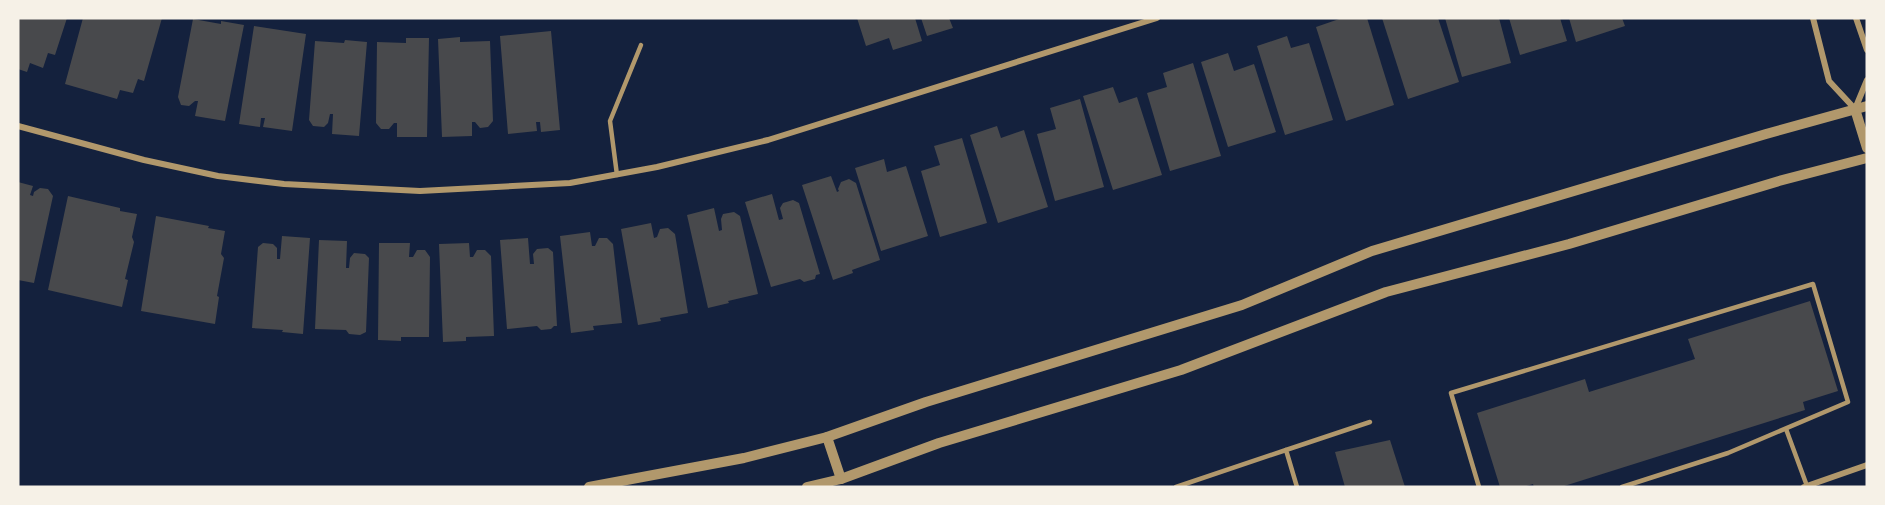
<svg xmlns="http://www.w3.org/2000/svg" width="1885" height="505" viewBox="0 0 1885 505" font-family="'Noto Serif',serif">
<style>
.building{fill:#48494c}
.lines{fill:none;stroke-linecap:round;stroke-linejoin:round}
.service{stroke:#b1986c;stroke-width:4.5}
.minor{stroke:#b1986c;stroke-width:6}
.tertiary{stroke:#b1986c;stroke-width:10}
</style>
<rect width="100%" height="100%" fill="#14213d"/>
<g class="building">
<path d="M18,18H67L55,55L48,53L43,68L30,63L27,72L18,69Z"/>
<path d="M83,18H162L144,81L138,79L133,93L120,90L117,99L65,84Z"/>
<path d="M857,18H915L922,41L893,50L889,38L866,46Z"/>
<path d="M921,18H949L953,28L927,36Z"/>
<path d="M1342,18H1367L1394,105L1346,121L1316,27Z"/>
<path d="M1382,18H1438L1459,82L1408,99Z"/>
<path d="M1445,18H1499L1511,63L1462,77Z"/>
<path d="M1509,18H1560L1567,41L1520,55Z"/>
<path d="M1569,18H1622L1625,26L1576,42Z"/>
<path d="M193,19L221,24V21L244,25L225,121L195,116L198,101H195L189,106L181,105L178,97Z"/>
<path d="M254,26L306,34L292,131L263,127L265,118H261L260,127L239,124Z"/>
<path d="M551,31L560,130L541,132L540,122H536L537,131L508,134L500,36Z"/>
<path d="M1287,36L1291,48L1309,43L1333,120L1285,135L1257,46Z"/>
<path d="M460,37V42L490,41L493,121L488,127L480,128L475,122H472V136L442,137L438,39Z"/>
<path d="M406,38H429L427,137H397V123H394L389,129H381L376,123L377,42L406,43Z"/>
<path d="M345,40L367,42L359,136L332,134L333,114H330L328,123L324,127L313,126L309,120L315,41L344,43Z"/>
<path d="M1228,53L1234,71L1254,64L1276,132L1228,147L1201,62Z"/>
<path d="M1193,63L1221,156L1170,171L1147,93L1167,87L1163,73Z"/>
<path d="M1113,87L1119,103L1137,97L1162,175L1113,190L1083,96Z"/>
<path d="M1080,99L1104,187L1055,201L1037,134L1056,129L1050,108Z"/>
<path d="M997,126L1001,138L1024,130L1048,207L998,223L970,135Z"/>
<path d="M962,138L987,223L940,237L921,171L940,165L934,146Z"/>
<path d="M884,159L887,172L906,166L928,236L881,251L855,168Z"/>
<path d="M831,176L837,192L839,191L838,189L841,182L849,179L856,183L880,260L852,270L853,273L833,280L802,185Z"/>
<path d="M18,182L33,186L30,195L33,196L34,192L40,188L48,189L53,196L34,283L18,280Z"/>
<path d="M772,194L779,220L783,219L780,208L783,203L793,200L799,203L820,274L816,275L815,279L804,282L800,279L771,287L745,202Z"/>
<path d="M68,196L120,208V211L137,214L132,237L134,242L125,279L128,280L122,307L48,290Z"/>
<path d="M714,208L719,231L722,230L721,219L723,214L734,212L740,216L758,294L728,301L729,303L708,308L687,215Z"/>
<path d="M156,216L209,226L208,228L225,231L221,254L224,258L217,296L219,297L215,324L141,311Z"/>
<path d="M651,223L654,238L657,237L660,229L668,228L675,234L688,313L660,318L661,321L638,325L621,229Z"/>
<path d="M590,232L592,246H595L599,238H607L613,244L622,323L593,326L594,330L571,333L560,236Z"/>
<path d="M282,236L310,238L303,334L282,332L283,330L252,328L258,247L263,243L273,244L277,248V259H280Z"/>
<path d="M528,238L530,264H534L533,254L537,249L548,248L553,252L557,326H554L551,329L541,330L537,326L507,329L500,240Z"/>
<path d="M319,240L347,241L346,268H349L350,258L354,253L365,254L369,258L366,332L360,335L349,334L346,330L315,329Z"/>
<path d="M379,243H410L409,257H413L417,250H425L430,257L429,337H401V341L378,340Z"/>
<path d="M469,243L470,257H473L477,250H485L491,256L494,336L466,337V341L443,342L439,244Z"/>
<path d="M1810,301L1838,391L1803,402L1805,410L1561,487H1534L1533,484L1523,487H1500L1477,413L1585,379L1589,392L1695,359L1688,339Z"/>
<path d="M1390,440L1405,487H1345L1335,452Z"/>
</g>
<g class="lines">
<g class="service">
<path d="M617,175L610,121L641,45"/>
<path d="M1786,429L1807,486"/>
<path d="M1176,487L1286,450"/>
<path d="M1297,487L1286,450L1370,422"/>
<path d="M1479,487L1451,393L1813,284L1848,402L1728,453L1622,487"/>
</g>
<g class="minor">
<path d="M1813,18L1829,81L1855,109L1867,80"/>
<path d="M1856,18L1867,50"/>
<path d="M18,126L144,160L218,176L284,184L420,191L570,183L657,167L768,140L1157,18"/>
<path d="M1804,487L1867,465"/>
</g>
<g class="tertiary">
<path d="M1855,109L1867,148"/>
<path d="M827,437L841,479"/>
<path d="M589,487L744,458L827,437L926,402L1242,305L1372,251L1766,134L1867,106"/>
<path d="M807,487L841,479L939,443L1181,370L1386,292L1569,244L1779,181L1867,158"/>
</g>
</g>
<rect width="1885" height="505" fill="none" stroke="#f6f1e7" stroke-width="39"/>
</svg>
